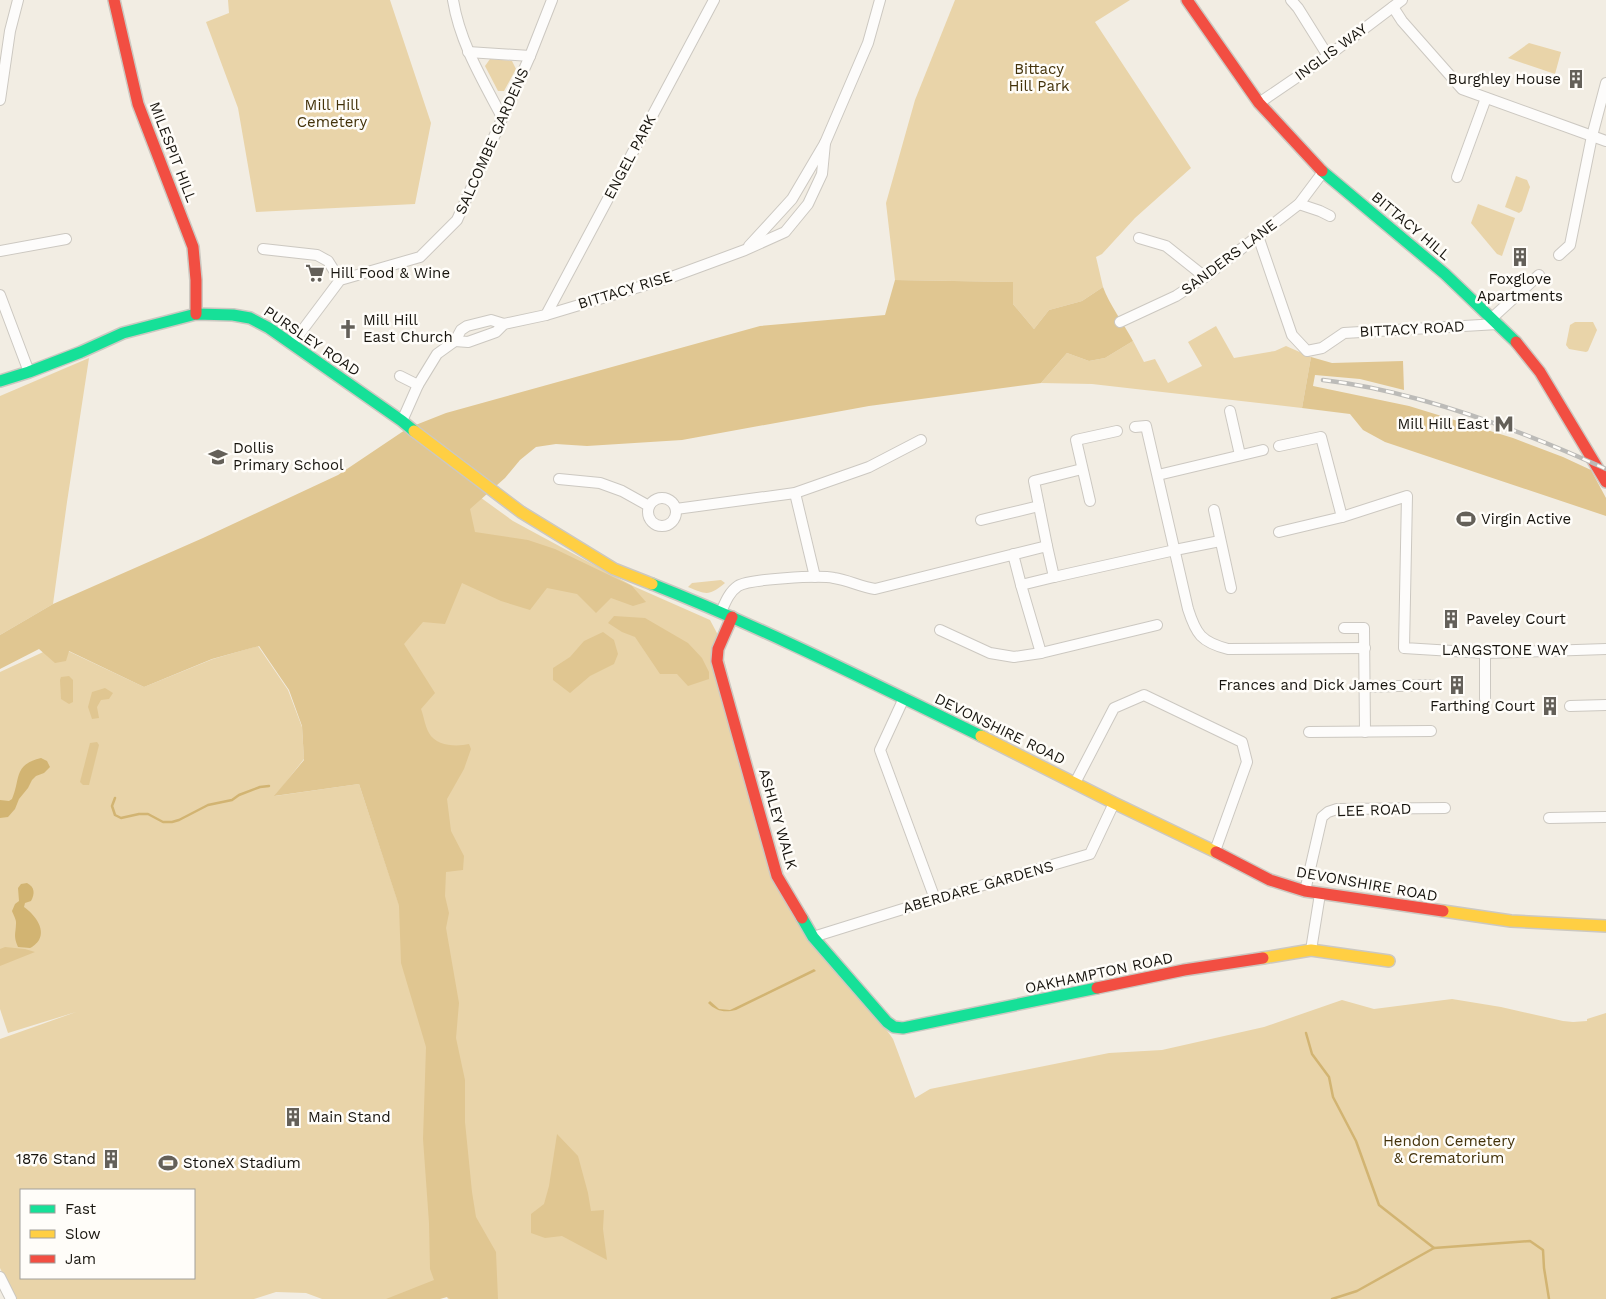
<svg xmlns="http://www.w3.org/2000/svg" width="1606" height="1299" viewBox="0 0 1606 1299" font-family="'Work Sans',sans-serif">
<style>
.green{fill:#e9d4a9;fill-rule:evenodd}
.forest{fill:#e0c691}
.water{fill:#d2b472}
.lines{fill:none;stroke-linecap:round;stroke-linejoin:round}
.stream{stroke:#d2b472;stroke-width:2.5}
.street-casing{stroke:#ccc8c1;stroke-width:12}
.fast-casing{stroke:#ccc8c1;stroke-width:14}
.slow-casing{stroke:#ccc8c1;stroke-width:14}
.jam-casing{stroke:#ccc8c1;stroke-width:14}
.street{stroke:#fdfcfb;stroke-width:10}
.fast{stroke:#16e098;stroke-width:11}
.slow{stroke:#ffcf43;stroke-width:11}
.jam{stroke:#f24e42;stroke-width:11}
.rail-casing{stroke:#bcbbb8;stroke-width:4.5}
.rail{stroke:#fffdf9;stroke-width:2.5;stroke-dasharray:8;stroke-linecap:butt}
.labels{text-anchor:middle;dominant-baseline:central;stroke-width:5;stroke-linejoin:round;paint-order:stroke}
.street-label{font-size:15px;fill:#17140e;stroke:#fffdf9}
.park-label{font-size:15px;fill:#43320a;stroke:#fffdf9}
.poi-label{font-size:15px;fill:#17140e;stroke:#fffdf9;text-anchor:start}
</style>
<rect width="100%" height="100%" fill="#f2ede3"/>
<g class="green">
<path d="M228,0H390L431,123L415,204L256,212L238,108L206,22L229,13Z"/>
<path d="M955,0H1130L1095,22L1191,168L1135,218L1102,254L1096,257L1103,287L1082,301L1049,310L1034,329L1013,304L1012,282L895,280L886,203L915,100Z"/>
<path d="M1529,43L1561,52L1555,74L1508,58Z"/>
<path d="M490,59L512,61L516,69L504,91H498L485,66Z"/>
<path d="M1516,176L1527,180L1530,187L1522,211L1519,213L1505,207Z"/>
<path d="M1478,204L1515,218L1502,256L1497,254L1471,223Z"/>
<path d="M1575,322H1593L1597,330L1588,351L1586,352L1569,349L1566,345L1570,325Z"/>
<path d="M1216,326L1234,358L1275,351L1286,346L1311,357L1302,408L1092,384L1041,383L1067,353L1089,361L1105,358L1133,341L1144,362L1155,359L1168,383L1202,366L1188,342Z"/>
<path d="M89,358L67,502L53,604L0,635V396Z"/>
<path d="M473,492L513,521L633,586L710,620L718,635L777,875L893,1039L915,1098L930,1089L1109,1053L1162,1050L1264,1027L1342,1000L1374,1009L1452,999L1501,1007L1563,1021L1573,1022L1587,1021V1019L1606,1013V1299H448L447,1297L419,1299H322L306,1293L276,1292L254,1299H15L0,1268V1039L76,1012L8,1033L0,1009V672L54,647L68,651L144,687L213,659L258,646L288,690L302,727L304,759L275,796L359,784L399,905L433,899L397,632L460,508ZM21,1190H194V1278H21Z"/>
<path d="M721,580L725,583C709,596 707,595 688,587L692,583Z"/>
</g>
<g class="forest">
<path d="M895,280L1013,282V304L1034,329L1049,310L1082,301L1103,287C1109,304 1124,324 1133,341L1105,358L1089,361L1067,353L1041,383L869,406L682,440L587,446L556,444L536,447L520,460L505,478L470,509L475,532L528,540L555,549L632,586L646,602L633,606L611,598L596,613L577,594L547,588L530,610L501,601L462,583L445,624L423,622L404,644L435,693L421,709C424,717 425,726 429,733C436,746 456,747 469,744L471,749L464,769L447,799L451,831L464,856L463,870L446,872L445,896L449,913L446,928L459,1003L456,1038L465,1080V1122L472,1192L476,1217L496,1252L498,1299H450L447,1297L440,1299H386L434,1280L430,1269L429,1223L423,1139L426,1047L401,963L399,906L359,784L274,796L304,760L302,726L289,690L259,646L212,659L144,687L69,651L66,661L55,663L39,649L0,669V635L53,604L203,538L338,475L408,428L446,413L760,326L885,315Z"/>
<path d="M1311,357L1332,363L1403,361L1404,390L1360,379L1315,375L1313,386L1409,406L1513,438L1563,457L1591,470L1606,498V516L1385,442L1363,430L1350,414L1302,408Z"/>
<path d="M614,616L645,618L688,643L702,658L709,672V679L688,686L677,674H660L635,637L622,632L608,623Z"/>
<path d="M603,632L614,640L618,654L614,664L590,676L570,693L553,680V668L570,657L584,641Z"/>
<path d="M69,676L73,680V702L69,704L61,699L60,680L61,677Z"/>
<path d="M105,688L113,693L109,699L101,700L97,707L99,718L92,719L88,707L92,692Z"/>
<path d="M97,742L99,745L89,785H83L80,782L90,743Z"/>
<path d="M5,947L25,949L35,952L0,966V949Z"/>
<path d="M557,1134L578,1156L588,1193L591,1211L604,1210L603,1229L607,1260L562,1236L545,1238L531,1233V1214L544,1204L549,1186Z"/>
</g>
<g class="water">
<path d="M41,758L47,761L50,767L44,773L36,776L32,780L28,788L19,799L15,809L8,817L0,818V800L9,801L12,799C21,778 13,765 41,758Z"/>
<path d="M27,883C35,887 35,894 31,901L25,903L24,907C33,913 46,928 39,940C37,943 33,947 30,948C27,948 21,947 18,947C13,935 16,934 16,922C16,919 13,914 12,911L15,904L19,901L18,888L21,884Z"/>
<path d="M814,969L816,971L736,1010C724,1013 716,1011 708,1003L710,1001L719,1009L730,1010Z"/>
</g>
<g class="lines">
<g class="stream">
<path d="M115,798L112,806L115,815L121,818L139,814H148L163,822H172L179,820L208,805L232,800L239,795L260,787L269,786"/>
<path d="M1306,1033L1312,1054L1329,1077L1333,1097L1356,1141L1379,1205L1434,1248"/>
<path d="M1332,1299L1357,1291L1434,1248L1530,1241L1543,1250L1544,1268L1549,1299"/>
</g>
<g class="street-casing">
<g id="street">
<path d="M453,0C460,43 482,79 502,117"/>
<path d="M1291,0L1298,8L1328,56"/>
<path d="M1393,7L1402,21L1462,89L1606,141"/>
<path d="M468,52L530,56"/>
<path d="M0,100L10,31L18,0"/>
<path d="M1259,103L1328,56L1402,0"/>
<path d="M1457,177L1486,98"/>
<path d="M1299,204L1320,211L1330,216"/>
<path d="M1258,236L1292,335L1307,351L1322,348L1344,333L1498,324"/>
<path d="M1139,238L1166,246L1205,277"/>
<path d="M749,246L792,199L825,143L868,43L880,0"/>
<path d="M263,249L317,255L328,261L340,280"/>
<path d="M0,251L66,239"/>
<path d="M1559,255L1570,245L1592,136L1606,83"/>
<path d="M0,295L29,372"/>
<path d="M546,315L714,0"/>
<path d="M1492,318L1539,275"/>
<path d="M1120,322L1176,296L1205,277L1299,204L1323,172"/>
<path d="M455,341L468,342L496,332L504,324L546,315L669,278L745,250L785,232L808,204L822,174L825,143"/>
<path d="M292,344L340,280L420,257L457,220L530,56L552,0"/>
<path d="M400,376L418,385"/>
<path d="M1230,411L1240,455"/>
<path d="M402,421L418,385L437,354L455,341L461,330L467,326L491,320L504,324"/>
<path d="M1135,427L1146,426L1188,609C1196,634 1201,642 1228,649L1365,648"/>
<path d="M1279,446L1321,437L1342,517"/>
<path d="M1158,475L1263,450"/>
<path d="M559,479L600,483L622,491L649,506"/>
<path d="M795,493L815,577"/>
<circle cx="662" cy="512" r="14"/>
<path d="M1090,501L1076,440L1117,431"/>
<path d="M676,509L795,493L869,467L921,440"/>
<path d="M1214,510L1231,588"/>
<path d="M981,520L1039,506"/>
<path d="M1279,532L1342,517L1407,496L1404,648L1485,653L1606,649"/>
<path d="M1047,546L1034,481L1082,469"/>
<path d="M1054,577L1175,550L1220,541"/>
<path d="M1021,585L1041,653"/>
<path d="M721,612C725,603 729,592 738,586C749,579 819,575 834,578C848,580 861,587 875,589L1047,546L1054,577L1021,585L1013,554"/>
<path d="M1344,628H1364L1365,732"/>
<path d="M940,630L990,653L1014,657L1041,653L1157,625"/>
<path d="M1485,653V699"/>
<path d="M1364,687L1432,685"/>
<path d="M904,698L880,750L935,899"/>
<path d="M1570,706L1606,705"/>
<path d="M1309,732L1431,731"/>
<path d="M1075,783L1114,708L1144,695L1242,742L1247,762L1215,851"/>
<path d="M1549,818L1606,817"/>
<path d="M1305,891L1322,817L1328,812L1337,809L1445,808"/>
<path d="M813,937L935,899L1090,854L1114,803"/>
<path d="M1311,950L1320,894"/>
<path d="M0,1277L11,1299"/>
</g>
</g>
<g class="fast-casing">
<g id="fast">
<path d="M1322,171L1445,274L1516,342"/>
<path d="M0,381L29,372L81,352L123,333L196,314L233,315L250,318L269,328L402,421L414,431"/>
<path d="M652,584C764,628 872,683 981,736"/>
<path d="M802,918L813,937L887,1022L894,1027L903,1028L1097,988"/>
</g>
</g>
<g class="slow-casing">
<g id="slow">
<path d="M414,431L521,512L614,569L652,584"/>
<path d="M981,736L1114,803L1216,852"/>
<path d="M1443,911L1511,921L1606,926"/>
<path d="M1263,958L1311,950L1389,961"/>
</g>
</g>
<g class="jam-casing">
<g id="jam">
<path d="M114,0L138,104L193,247L196,280V314"/>
<path d="M1187,0L1259,103L1322,171"/>
<path d="M1516,342L1540,372L1606,482"/>
<path d="M732,617L718,649L717,661L777,876L802,918"/>
<path d="M1216,852L1270,880L1305,891L1443,911"/>
<path d="M1097,988L1184,970L1263,958"/>
</g>
</g>
<use href="#street" class="street"/>
<use href="#fast" class="fast"/>
<use href="#slow" class="slow"/>
<use href="#jam" class="jam"/>
<g class="rail-casing">
<path id="rail" d="M1323,380C1417,391 1520,430 1606,469"/>
</g>
<use href="#rail" class="rail"/>
</g>
<defs>
<g id="building-bare" transform="scale(1.5)"><path d="M-4-6H4V6H1V3H-1V6H-4ZM-2.5-4.3h1.7v1.8h-1.7ZM.8-4.3h1.7v1.8H.8ZM-2.5-1h1.7V.8h-1.7ZM.8-1h1.7V.8H.8Z" fill="#646059" stroke="#fffdf9" stroke-width="2.5" paint-order="stroke"/></g>
<g id="supermarket-bare" transform="scale(1.5)"><path d="M-6-5.5h2.5l.6 2H6L4.5 2H-2.5L-4.4-4H-6ZM-1.5 3.2a1.3 1.3 0 1 0 .1 0ZM3 3.2a1.3 1.3 0 1 0 .1 0Z" fill="#646059" stroke="#fffdf9" stroke-width="2.5" paint-order="stroke"/></g>
<g id="church-bare" transform="scale(1.5)"><path d="M-1.2-6h2.4v3.5h3.3v2.4h-3.3V6h-2.4V-.1h-3.3v-2.4h3.3Z" fill="#646059" stroke="#fffdf9" stroke-width="2.5" paint-order="stroke"/></g>
<g id="metro-bare" transform="scale(1.5)"><path d="M-5.5 5V-5H-3L0 0L3-5H5.5V5H3V-.5L0 4L-3-.5V5Z" fill="#646059" stroke="#fffdf9" stroke-width="2.5" paint-order="stroke"/></g>
<g id="school-bare" transform="scale(1.5)"><path d="M0-5L7-2L0 1L-7-2ZM-4 1L0 2.5L4 1V4Q0 6-4 4Z" fill="#646059" stroke="#fffdf9" stroke-width="2.5" paint-order="stroke"/></g>
<g id="stadium-bare" transform="scale(1.5)"><path d="M0-5a6.5 5 0 1 0 0 10a6.5 5 0 1 0 0-10ZM-3.5-1.8h7v3.6h-7Z" fill="#646059" stroke="#fffdf9" stroke-width="2.5" paint-order="stroke"/></g>
</defs>
<g fill-rule="evenodd">
<use href="#building-bare" x="1576" y="79"/>
<use href="#building-bare" x="1520" y="257"/>
<use href="#supermarket-bare" x="315" y="273"/>
<use href="#church-bare" x="348" y="329"/>
<use href="#metro-bare" x="1504" y="424"/>
<use href="#school-bare" x="218" y="457"/>
<use href="#stadium-bare" x="1466" y="519"/>
<use href="#building-bare" x="1451" y="619"/>
<use href="#building-bare" x="1457" y="685"/>
<use href="#building-bare" x="1550" y="706"/>
<use href="#building-bare" x="293" y="1117"/>
<use href="#building-bare" x="111" y="1159"/>
<use href="#stadium-bare" x="168" y="1163"/>
</g>
<g class="labels">
<g class="street-label">
<text transform="translate(1331 52) rotate(-36)">INGLIS WAY</text>
<text transform="translate(492 141) rotate(-66)">SALCOMBE GARDENS</text>
<text transform="translate(173 152) rotate(69)">MILESPIT HILL</text>
<text transform="translate(630 157) rotate(-62)">ENGEL PARK</text>
<text transform="translate(1411 226) rotate(40)">BITTACY HILL</text>
<text transform="translate(1229 257) rotate(-37)">SANDERS LANE</text>
<text transform="translate(625 290) rotate(-17)">BITTACY RISE</text>
<text transform="translate(1412 329) rotate(-3)">BITTACY ROAD</text>
<text transform="translate(312 341) rotate(34)">PURSLEY ROAD</text>
<text x="1505" y="650">LANGSTONE WAY</text>
<text transform="translate(1000 729) rotate(26)">DEVONSHIRE ROAD</text>
<text transform="translate(1374 810) rotate(-2)">LEE ROAD</text>
<text transform="translate(778 819) rotate(74)">ASHLEY WALK</text>
<text transform="translate(1367 884) rotate(10)">DEVONSHIRE ROAD</text>
<text transform="translate(978 887) rotate(-16)">ABERDARE GARDENS</text>
<text transform="translate(1099 973) rotate(-12)">OAKHAMPTON ROAD</text>
</g>
<g class="park-label">
<text x="1039" y="69">Bittacy<tspan x="1039" dy="17">Hill Park</tspan></text>
<text x="332" y="105">Mill Hill<tspan x="332" dy="17">Cemetery</tspan></text>
<text x="1449" y="1141">Hendon Cemetery<tspan x="1449" dy="17">&amp; Crematorium</tspan></text>
</g>
<g class="poi-label">
<text x="1561" y="79" text-anchor="end">Burghley House</text>
<text x="330" y="273">Hill Food &amp; Wine</text>
<text x="1520" y="279" text-anchor="middle">Foxglove<tspan x="1520" dy="17">Apartments</tspan></text>
<text x="363" y="320">Mill Hill<tspan x="363" dy="17">East Church</tspan></text>
<text x="1489" y="424" text-anchor="end">Mill Hill East</text>
<text x="233" y="448">Dollis<tspan x="233" dy="17">Primary School</tspan></text>
<text x="1481" y="519">Virgin Active</text>
<text x="1466" y="619">Paveley Court</text>
<text x="1442" y="685" text-anchor="end">Frances and Dick James Court</text>
<text x="1535" y="706" text-anchor="end">Farthing Court</text>
<text x="308" y="1117">Main Stand</text>
<text x="96" y="1159" text-anchor="end">1876 Stand</text>
<text x="183" y="1163">StoneX Stadium</text>
</g>
</g>
<rect x="20" y="1189" width="175" height="90" fill="#fffdf9" stroke="#a2a09b"/>
<rect x="30" y="1205" width="25" height="8" fill="#16e098" stroke="#a2a09b"/>
<text x="65" y="1214" font-size="15" fill="#17140e">Fast</text>
<rect x="30" y="1230" width="25" height="8" fill="#ffcf43" stroke="#a2a09b"/>
<text x="65" y="1239" font-size="15" fill="#17140e">Slow</text>
<rect x="30" y="1255" width="25" height="8" fill="#f24e42" stroke="#a2a09b"/>
<text x="65" y="1264" font-size="15" fill="#17140e">Jam</text>
</svg>
